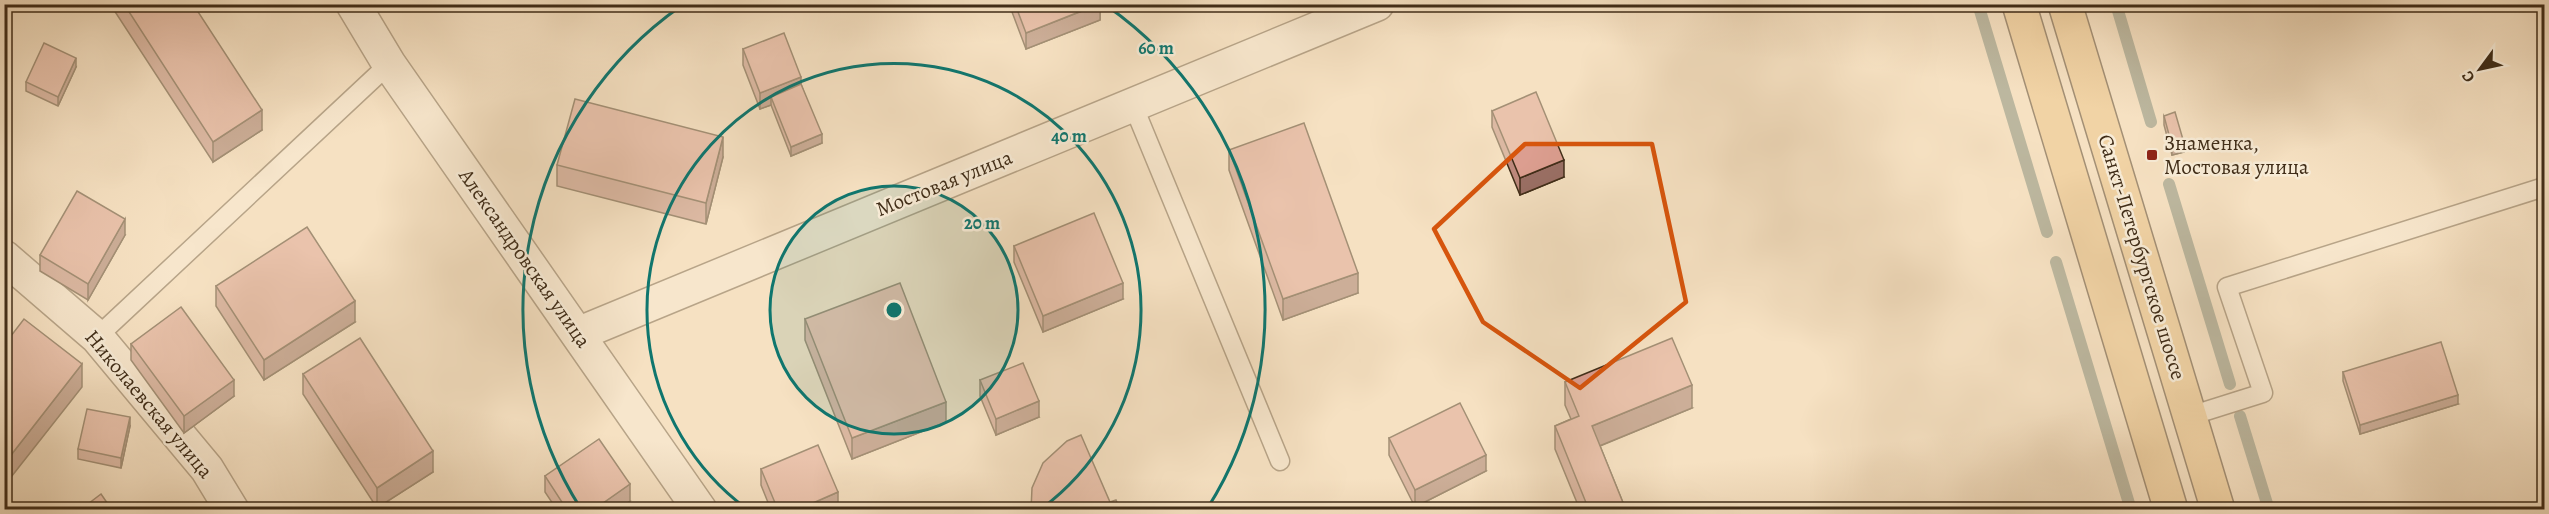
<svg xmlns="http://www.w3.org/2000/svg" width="2549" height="514" viewBox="0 0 2549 514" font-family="Alegreya,serif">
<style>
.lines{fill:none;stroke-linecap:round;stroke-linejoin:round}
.stream{stroke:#778474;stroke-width:12}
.lane-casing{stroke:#6d5a42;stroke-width:21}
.street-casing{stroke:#6d5a42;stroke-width:36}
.primary-casing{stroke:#402d18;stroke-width:36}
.lane{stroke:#f8ecd7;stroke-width:18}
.street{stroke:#f8ecd7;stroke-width:33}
.primary{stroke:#eac081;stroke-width:33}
.wall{fill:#bd887c;stroke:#402d18;stroke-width:1.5}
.shaded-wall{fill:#9a6f65;stroke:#402d18;stroke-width:1.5}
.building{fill:#dc9e90;stroke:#402d18;stroke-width:1.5}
.marked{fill:none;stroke:#d7550d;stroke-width:4.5;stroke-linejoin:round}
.ring{fill:none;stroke:#0f766e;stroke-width:3}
.poi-dot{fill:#8f2418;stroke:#f8ecd7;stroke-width:2}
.labels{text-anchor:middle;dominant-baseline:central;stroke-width:5;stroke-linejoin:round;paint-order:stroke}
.poi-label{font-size:21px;fill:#402d18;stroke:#f8ecd7;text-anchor:start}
.street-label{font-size:21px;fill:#402d18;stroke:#f8ecd7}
.centre{fill:#0f766e;stroke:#f8ecd7;stroke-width:3}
.ring-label{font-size:18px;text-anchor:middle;font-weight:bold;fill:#0f766e;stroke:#f8ecd7;stroke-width:5;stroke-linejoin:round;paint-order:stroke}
</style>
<rect width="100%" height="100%" fill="#f5e1c2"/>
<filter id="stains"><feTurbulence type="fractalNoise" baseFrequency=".00333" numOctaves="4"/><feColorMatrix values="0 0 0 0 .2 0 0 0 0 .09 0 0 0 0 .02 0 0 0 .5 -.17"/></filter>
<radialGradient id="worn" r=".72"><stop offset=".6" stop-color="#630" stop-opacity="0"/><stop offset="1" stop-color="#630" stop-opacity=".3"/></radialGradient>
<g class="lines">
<g class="stream">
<path d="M1978,4L2047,232"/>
<path d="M2116,4L2151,122"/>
<path d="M2169,184L2230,384"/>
<path d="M2056,262L2131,510"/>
<path d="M2240,416L2269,510"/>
</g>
<g class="lane-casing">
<g id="lane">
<path d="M1133,105L1280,461"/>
<path d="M97,337L389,64"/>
<path d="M2190,416L2263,393L2227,287L2544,187"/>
</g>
</g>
<g class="street-casing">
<g id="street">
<path d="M353,4L389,64L700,510"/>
<path d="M4,257L97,337L207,469L232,510"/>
<path d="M578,334L1377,4"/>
</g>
</g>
<g class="primary-casing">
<g id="primary">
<path d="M2019,4L2171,510"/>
<path d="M2065,4L2218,510"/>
</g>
</g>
<use href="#lane" class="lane"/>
<use href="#street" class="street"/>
<use href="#primary" class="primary"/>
</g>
<g class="wall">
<path d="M110,4H193L262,130L213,162Z"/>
<path d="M1009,4H1100V20L1026,49Z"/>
<path d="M743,49L801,84L822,143L791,156L771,105L760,109L743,65Z"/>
<path d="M76,67L58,106L26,91V82Z"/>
<path d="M1492,111L1564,177L1520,195L1492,127Z"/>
<path d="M2164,116L2184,152L2172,155L2164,125Z"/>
<path d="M1229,150L1358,293L1283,320L1229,170Z"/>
<path d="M723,157L706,224L557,186V165Z"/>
<path d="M125,235L88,300L40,271V255Z"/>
<path d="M1014,246L1123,299L1043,332L1014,262Z"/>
<path d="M216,286L355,322L264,380L216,306Z"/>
<path d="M805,319L946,422L852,459L805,340Z"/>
<path d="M131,344L234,396L184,433L131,360Z"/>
<path d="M2343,372L2458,404L2360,434L2343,381Z"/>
<path d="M303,374L433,472L377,508L303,394Z"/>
<path d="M980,380L1039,417L996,435L980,396Z"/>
<path d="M1565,382L1692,408L1600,446L1626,510H1580L1555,449V426L1571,419L1565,405Z"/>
<path d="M130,426L121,468L78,459V449Z"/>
<path d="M1389,438L1486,471L1415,507L1389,455Z"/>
<path d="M761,469L838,508L835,510H771L761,485Z"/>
<path d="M545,476L630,501L617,510H557L545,492Z"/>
</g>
<g class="shaded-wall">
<path d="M1100,4V20L1026,49V33Z"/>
<path d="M76,58V67L58,106V97Z"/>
<path d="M801,77V93L771,97V105L760,109V93Z"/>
<path d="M262,110V130L213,162V142Z"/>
<path d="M822,134V143L791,156V147Z"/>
<path d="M723,137V157L706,224V203Z"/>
<path d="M2184,143V152L2172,155V146Z"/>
<path d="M1564,160V177L1520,195V178Z"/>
<path d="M125,219V235L88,300V284Z"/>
<path d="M1358,273V293L1283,320V299Z"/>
<path d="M1123,283V299L1043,332V316Z"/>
<path d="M355,301V322L264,380V360Z"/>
<path d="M82,364V387L4,486V464Z"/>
<path d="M234,380V396L184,433V416Z"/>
<path d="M1692,385V408L1592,449V426Z"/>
<path d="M2458,395V404L2360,434V425Z"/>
<path d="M1039,401V417L996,435V419Z"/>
<path d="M946,402V422L852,459V438Z"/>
<path d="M130,417V426L121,468V458Z"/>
<path d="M433,451V472L377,508V488Z"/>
<path d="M1486,455V471L1415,507V490Z"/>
<path d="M630,484V501L617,510H593Z"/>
<path d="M838,492V508L835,510H797Z"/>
</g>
<g class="building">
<path d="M124,4H193L262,110L213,142Z"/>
<path d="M1015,4H1099L1026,33Z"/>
<path d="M784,33L801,77L760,93L743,49Z"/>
<path d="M44,43L76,58L58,97L26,82Z"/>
<path d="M801,84L822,134L791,147L771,97Z"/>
<path d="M1536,92L1564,160L1520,178L1492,111Z"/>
<path d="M575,99L723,137L706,203L557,165Z"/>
<path d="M2175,112L2184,143L2172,146L2164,116Z"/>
<path d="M1304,123L1358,273L1283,299L1229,150Z"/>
<path d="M77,191L125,219L88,284L40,255Z"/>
<path d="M1094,213L1123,283L1043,316L1014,246Z"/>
<path d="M307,227L355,301L264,360L216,286Z"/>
<path d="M900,283L946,402L852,438L805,319Z"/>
<path d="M181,307L234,380L184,416L131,344Z"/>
<path d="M24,319L82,364L4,464V345Z"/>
<path d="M360,338L433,451L377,488L303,374Z"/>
<path d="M1672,338L1692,385L1592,426L1626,510H1589L1555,426L1579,416L1565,382Z"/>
<path d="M2441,342L2458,395L2360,425L2343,372Z"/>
<path d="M1023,363L1039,401L996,419L980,380Z"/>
<path d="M1460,403L1486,455L1415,490L1389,438Z"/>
<path d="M87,409L130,417L121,458L78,449Z"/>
<path d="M1081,435L1110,502L1116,500L1120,510H1031L1032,488L1043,463L1067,441Z"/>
<path d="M599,439L630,484L593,510H567L545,476Z"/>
<path d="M818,445L838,492L797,510H778L761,469Z"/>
<path d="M101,494L112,510H80Z"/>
</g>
<path d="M0 0H2549V514H0ZM1525,144H1652L1686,302L1580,388L1483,322L1434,229Z" fill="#f5e1c2" fill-opacity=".55" fill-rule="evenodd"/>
<path class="marked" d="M1525,144H1652L1686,302L1580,388L1483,322L1434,229Z"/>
<circle cx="894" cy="310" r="124" fill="#0f766e" fill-opacity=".12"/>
<g class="ring">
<circle cx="894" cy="310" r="124"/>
<path d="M747 509A247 247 0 1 1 1041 509"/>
<path d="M581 509A371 371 0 0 1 681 6M1107 6A371 371 0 0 1 1207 509"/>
</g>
<rect class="poi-dot" x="2146" y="149" width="12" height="12" rx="3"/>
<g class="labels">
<g class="poi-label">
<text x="2164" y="143">Знаменка,<tspan x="2164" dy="24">Мостовая улица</tspan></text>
</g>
<g class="street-label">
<text transform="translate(944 183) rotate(-22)">Мостовая улица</text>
<text transform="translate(2142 257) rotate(73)">Санкт-Петербургское шоссе</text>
<text transform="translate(525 258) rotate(55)">Александровская улица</text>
<text transform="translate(149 404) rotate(50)">Николаевская улица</text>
</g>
</g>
<circle cx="894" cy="310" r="9" class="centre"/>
<g class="ring-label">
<text x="1156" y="54">60 m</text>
<text x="1069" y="142">40 m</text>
<text x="982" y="229">20 m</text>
</g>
<rect width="2549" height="514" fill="none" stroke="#f5e1c2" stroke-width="24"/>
<rect x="6" y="6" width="2537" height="502" fill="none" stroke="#402d18" stroke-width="3"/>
<rect x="12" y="12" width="2525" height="490" fill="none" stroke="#402d18" stroke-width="1.5"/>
<g transform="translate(2480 69) rotate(237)" stroke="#f8ecd7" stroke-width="4.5" paint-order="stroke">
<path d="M0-4.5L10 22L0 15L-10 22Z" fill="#402d18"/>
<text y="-9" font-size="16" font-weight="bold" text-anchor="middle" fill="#402d18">С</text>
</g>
<rect width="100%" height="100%" filter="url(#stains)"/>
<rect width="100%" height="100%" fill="url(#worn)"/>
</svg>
